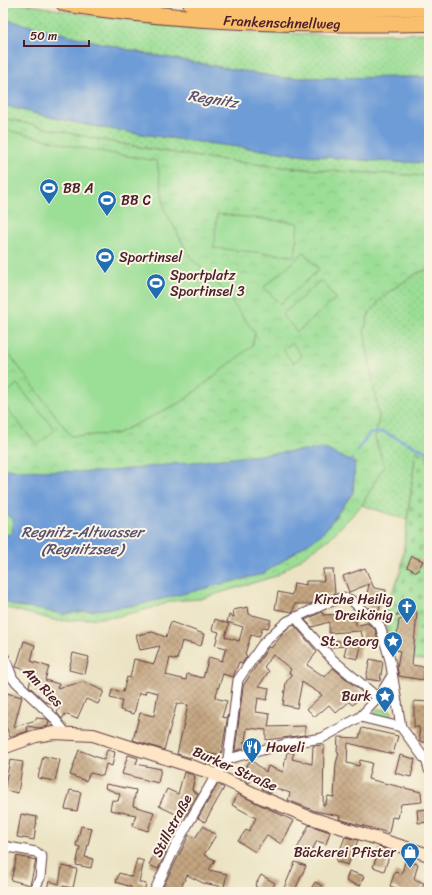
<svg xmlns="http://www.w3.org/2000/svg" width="432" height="895" viewBox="0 0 432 895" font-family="Sriracha,sans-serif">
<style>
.grass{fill:url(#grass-dots);stroke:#727e60}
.cemetery{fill:url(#cemetery-stones);stroke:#727e60}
.park{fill:url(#park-crowns);stroke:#727e60}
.garden{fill:#9bde96;stroke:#727e60}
.water{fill:#6e9cd7;stroke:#5c5e81}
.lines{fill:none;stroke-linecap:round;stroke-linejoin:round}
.stream{stroke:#6e9cd7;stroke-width:2.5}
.building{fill:url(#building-cross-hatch)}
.street-casing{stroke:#623c42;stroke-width:11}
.secondary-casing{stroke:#623c42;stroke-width:14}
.highway-casing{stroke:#623c42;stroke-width:18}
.street{stroke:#fff;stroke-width:9}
.secondary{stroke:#fde5c5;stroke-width:12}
.highway{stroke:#f9bf6d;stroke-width:16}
.labels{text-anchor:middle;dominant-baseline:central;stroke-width:4;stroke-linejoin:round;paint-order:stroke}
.street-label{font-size:14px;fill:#4a1f2b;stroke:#fcf5e5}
.poi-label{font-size:14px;fill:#4a1f2b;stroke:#fcf5e5;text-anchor:start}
.water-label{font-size:15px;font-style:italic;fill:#585170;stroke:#fcf5e5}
</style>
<defs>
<pattern id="grass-dots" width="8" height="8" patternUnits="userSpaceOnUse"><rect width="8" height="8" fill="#9bde96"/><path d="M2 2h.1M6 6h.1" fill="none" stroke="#87be81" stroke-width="1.8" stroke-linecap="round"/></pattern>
<pattern id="cemetery-stones" width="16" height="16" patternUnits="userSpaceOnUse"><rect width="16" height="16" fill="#9bde96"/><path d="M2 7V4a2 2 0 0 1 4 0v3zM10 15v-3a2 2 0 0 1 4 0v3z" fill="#87be81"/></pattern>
<pattern id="park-crowns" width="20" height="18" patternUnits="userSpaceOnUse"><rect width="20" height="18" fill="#9bde96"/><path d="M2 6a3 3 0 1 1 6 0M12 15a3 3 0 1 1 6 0" fill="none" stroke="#87be81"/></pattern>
<pattern id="building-cross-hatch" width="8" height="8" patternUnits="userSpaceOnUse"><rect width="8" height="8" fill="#c4a681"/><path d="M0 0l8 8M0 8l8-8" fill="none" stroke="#a1876a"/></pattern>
</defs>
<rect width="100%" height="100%" fill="#fcf5e5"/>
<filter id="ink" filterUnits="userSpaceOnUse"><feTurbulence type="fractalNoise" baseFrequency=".025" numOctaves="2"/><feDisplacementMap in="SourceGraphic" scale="8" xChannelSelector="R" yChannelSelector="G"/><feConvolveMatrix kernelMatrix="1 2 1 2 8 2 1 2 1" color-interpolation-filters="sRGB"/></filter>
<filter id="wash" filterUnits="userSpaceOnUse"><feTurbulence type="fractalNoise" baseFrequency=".012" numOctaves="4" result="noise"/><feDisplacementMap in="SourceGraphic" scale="16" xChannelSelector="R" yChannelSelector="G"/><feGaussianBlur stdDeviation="0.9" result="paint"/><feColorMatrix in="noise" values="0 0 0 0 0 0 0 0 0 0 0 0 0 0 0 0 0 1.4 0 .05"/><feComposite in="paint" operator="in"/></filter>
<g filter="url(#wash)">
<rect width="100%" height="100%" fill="#ebe3c3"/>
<g class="grass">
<path d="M3,3H20C88,15 157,27 225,31C293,35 361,35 429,33V77L282,78L142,53L3,19Z"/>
<path d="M3,105C72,125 144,135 215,144C285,153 357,162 429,163V176C388,174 346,172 305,169C203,161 102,142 3,118Z"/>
<path d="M429,269V458L416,451L407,520L362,505L383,465L375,438L379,418L364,331L369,313L387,293L417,273Z"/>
</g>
<path class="cemetery" d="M416,451L429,458V661L411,658V655L390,650L383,620L384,611L401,571Z"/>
<g class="park">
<path d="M3,118C102,142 203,161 305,169C346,172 388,174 429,176V269L417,273L387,293L369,313L364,331L379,418L375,438L384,465L362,505L329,539L276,576L200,599L172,601L153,608L115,617L58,621L3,607Z"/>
<path d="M377,709L389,710L392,712L391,717L383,719L376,718L374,713Z"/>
</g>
<g class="garden">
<path d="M3,129L81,148L157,161L165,210L190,257L223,290L255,333L252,346L183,401L116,434L71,436L3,346Z"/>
<path d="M217,214L298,223L295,256L214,248Z"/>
<path d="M304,252L319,270L280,304L264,287Z"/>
<path d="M321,280L336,298L297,332L282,315Z"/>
<path d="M292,343L302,356L293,363L283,350Z"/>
<path d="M17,384L55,430L37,445L3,404V396Z"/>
</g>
<g class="water">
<path d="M3,19L142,53L282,78L429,77V163C357,162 285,153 215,144C144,135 72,125 3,105Z"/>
<path d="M323,448L355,463L353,493L323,533L263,574L138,605L63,614L12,605L3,599V536L12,533L13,520L3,512V468L14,470L101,472Z"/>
</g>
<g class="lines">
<g class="stream">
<path d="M357,451L369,434L384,432L429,453"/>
<path d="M351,461L352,459"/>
</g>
</g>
<g id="blocks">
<g class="building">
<path d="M412,556L423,561L417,572L407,567Z"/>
<path d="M365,568L374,588L386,590L385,601L381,600L379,611L371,610L365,604L369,584L349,592L343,576Z"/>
<path d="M323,569H333L335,594L316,596V602L310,604H295L293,612L275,609L278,592L292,595L294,583L306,585V581H324Z"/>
<path d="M248,607L249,614L271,620L268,628L263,627L259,637L251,635L245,654L247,656L242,664L239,662L233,677L223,674L215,698L227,701L222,717L226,718L228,715L221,756L193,750L191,758L177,754L188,705L177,703L164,750L133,740L140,713L154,716L158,693L146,690L145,694L139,693L134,714L120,710L122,701L110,698L112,690L123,692L127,677L130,678L134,659L154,664L160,646L140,650L136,635L152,632L166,637L171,622L204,634L201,646L182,641L177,660L170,658L166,675L186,680L187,674L203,678L209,657L222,661L226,648L215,645L219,632L212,630L215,619L229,624L225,637L239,641L243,627L227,622L229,615L234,617L233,610Z"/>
<path d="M409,607L414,609L417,613L412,665L425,667L423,680L399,676L397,668L400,651L396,650V645H392L390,638V634L397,635L399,620L409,617L396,615L404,608Z"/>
<path d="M322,612L323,615L347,614V616L341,619L356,618V626L367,623L375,629L378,639L364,643L361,631L329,633V622L312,627L305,620Z"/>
<path d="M294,625L317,652L307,665L325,677L333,668L363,693L353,705L349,702L336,713L329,705L315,717L307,709L322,695L302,682L297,708L283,705L286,682L292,675L289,673L291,669L273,655L264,667L269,671L259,686L269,688L267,700L258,698L256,712L270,714L268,727L305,726V735L266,740V730L247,728L245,741L243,742L245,743L244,748L235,751L243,686L267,649L269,647L271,648L287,629Z"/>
<path d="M330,639L361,646L358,659L344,656L346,646L330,647Z"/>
<path d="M24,641L35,645L31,661L49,667L45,680L59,684L57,688L84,682L104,691L98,704L86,699L77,719L65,714L62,719L57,713L60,706L46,702L29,686L33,672L16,667Z"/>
<path d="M73,653L89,657L85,674L69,670Z"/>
<path d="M370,659L383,662L380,681L366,679Z"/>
<path d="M3,692L22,697L14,727L36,720V718L47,719L49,721L48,726L39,728L27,726L28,731L10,737L4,721L6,710H3Z"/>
<path d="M414,701L429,702V742H420L419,727H414Z"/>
<path d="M362,728L398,736L393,754L348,743L347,763L359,766L360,760L372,763L368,779L421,792L422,802L401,804L398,818L392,817L389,833L339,819L340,816L315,811L288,800L290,793L273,787L271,793L262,789L263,785L254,777L249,783L238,776L251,760L266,772L268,766L283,772L287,752L294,753L292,759L312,764L313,746L324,745L323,805H325L328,796L334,797L336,764L339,752H337L338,737L359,738Z"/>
<path d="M79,750L104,760L107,750L115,752L112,766L106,764L103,776L90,773L86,781L70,775Z"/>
<path d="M128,755L138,758L136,764L161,769L158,783L122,774Z"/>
<path d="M400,755L415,759L411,777L395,773Z"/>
<path d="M43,756L60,760L55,781L38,778Z"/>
<path d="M10,760L23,762L18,793L4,790Z"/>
<path d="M184,772L195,776L192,790L198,794L184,818L159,806L167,789L178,794Z"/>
<path d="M106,784L136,790L133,806L154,812L148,831L132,826L136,815L110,810L112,800L118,801L120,794L105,788Z"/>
<path d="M218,784L224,788L205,822L198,818Z"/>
<path d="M70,790L81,792L77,811L65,809Z"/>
<path d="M238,794L294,821L281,844L267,835L255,852L238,841L246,830L249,831L256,818L232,805Z"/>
<path d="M429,809V822L418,823L417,810Z"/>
<path d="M21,814L37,817L34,840L17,837Z"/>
<path d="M309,825L330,832L326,844L317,841L307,859L297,849Z"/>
<path d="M81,826L92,828L85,857L93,859L91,868L76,865L80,847L76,846Z"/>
<path d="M203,826L216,835L204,855L215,860L209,870L227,874L224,887L203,883L187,875L179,892H168L162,889L189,835L195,838Z"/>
<path d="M345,837L358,840L348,865L336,861Z"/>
<path d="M158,846L167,850L158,869L149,865Z"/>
<path d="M380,847L391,851L384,871L373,867Z"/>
<path d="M17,856L36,860L30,885L11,880Z"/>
<path d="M137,859L144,861L139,882L146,884L144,892H130L131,887L116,882L119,873L132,877Z"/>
<path d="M405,861L418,864L414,879L424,883L421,892H407L390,886L395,872L402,874Z"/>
<path d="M295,862L306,866L294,892L284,888Z"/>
<path d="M62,866L77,869L73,888L63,886L62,892L47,889L49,881L59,884Z"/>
<path d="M349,871L364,876L360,886L346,881Z"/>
<path d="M261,875L275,883L270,892H265L255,886Z"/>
<path d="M315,882L322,886L319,892H309Z"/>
</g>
</g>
</g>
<g filter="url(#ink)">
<use href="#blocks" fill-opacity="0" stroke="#623c42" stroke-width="1"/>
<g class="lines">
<g class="street-casing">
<g id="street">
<path d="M295,617L332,659L378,698L397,702"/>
<path d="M5,658L13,679L53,717L65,732"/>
<path d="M360,717L401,727"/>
<path d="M228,759L285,744L322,738L360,717L378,698L391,677"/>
<path d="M3,846L36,852L42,857L40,878L33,892"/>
<path d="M154,892L177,843L216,775L228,759L238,680L262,645L276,631L288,621L325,604L343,597L351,600L380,626L390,660L401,727L427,762L429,770"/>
</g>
</g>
<g class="secondary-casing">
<path id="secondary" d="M3,748L36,736L54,733L93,735L209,772L263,798L311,818L429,855"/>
</g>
<g class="highway-casing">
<g id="highway">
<path id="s1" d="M64,3C185,23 307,25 429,23"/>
<path d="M191,3C271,9 350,9 429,7"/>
</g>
</g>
<use href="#street" class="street"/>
<use href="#secondary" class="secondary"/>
<use href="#highway" class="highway"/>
</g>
</g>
<defs>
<g id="stadium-pin" transform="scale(1)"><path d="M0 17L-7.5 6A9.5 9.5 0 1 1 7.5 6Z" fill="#1f6fb2" stroke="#fcf5e5"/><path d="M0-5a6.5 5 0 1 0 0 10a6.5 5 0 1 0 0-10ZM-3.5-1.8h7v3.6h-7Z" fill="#fff"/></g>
<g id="church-pin" transform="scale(1)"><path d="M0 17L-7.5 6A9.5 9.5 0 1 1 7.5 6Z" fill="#1f6fb2" stroke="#fcf5e5"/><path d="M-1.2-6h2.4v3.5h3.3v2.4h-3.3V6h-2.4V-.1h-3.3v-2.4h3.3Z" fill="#fff"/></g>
<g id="sight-pin" transform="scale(1)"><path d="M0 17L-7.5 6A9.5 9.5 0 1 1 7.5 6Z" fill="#1f6fb2" stroke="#fcf5e5"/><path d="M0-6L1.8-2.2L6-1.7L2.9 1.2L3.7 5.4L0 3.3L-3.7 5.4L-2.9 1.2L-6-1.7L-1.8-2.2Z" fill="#fff"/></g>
<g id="restaurant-pin" transform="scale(1)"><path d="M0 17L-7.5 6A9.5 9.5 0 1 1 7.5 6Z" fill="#1f6fb2" stroke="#fcf5e5"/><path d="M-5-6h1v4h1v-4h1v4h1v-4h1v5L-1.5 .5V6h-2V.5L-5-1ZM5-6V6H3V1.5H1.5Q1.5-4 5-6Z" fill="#fff"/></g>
<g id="shop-pin" transform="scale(1)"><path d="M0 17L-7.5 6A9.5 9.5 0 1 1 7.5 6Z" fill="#1f6fb2" stroke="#fcf5e5"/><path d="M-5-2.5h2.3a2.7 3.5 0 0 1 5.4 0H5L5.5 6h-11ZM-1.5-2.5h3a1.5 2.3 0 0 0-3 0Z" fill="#fff"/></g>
</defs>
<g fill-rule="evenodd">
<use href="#stadium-pin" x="49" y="188"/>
<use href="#stadium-pin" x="107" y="200"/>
<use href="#stadium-pin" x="105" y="257"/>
<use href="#stadium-pin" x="156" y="283"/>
<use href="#church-pin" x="407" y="607"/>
<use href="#sight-pin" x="393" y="641"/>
<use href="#sight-pin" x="385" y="696"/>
<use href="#restaurant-pin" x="252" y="747"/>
<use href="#shop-pin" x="410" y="852"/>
</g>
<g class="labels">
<g class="street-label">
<text stroke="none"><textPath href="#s1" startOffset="219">Frankenschnellweg</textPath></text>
<text transform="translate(43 687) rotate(46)">Am Ries</text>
<text transform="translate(235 769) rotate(24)">Burker Straße</text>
<text transform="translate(172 826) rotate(-62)">Stillstraße</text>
</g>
<g class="poi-label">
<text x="63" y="188">BB A</text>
<text x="121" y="200">BB C</text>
<text x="119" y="257">Sportinsel</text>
<text x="170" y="275">Sportplatz<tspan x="170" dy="16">Sportinsel 3</tspan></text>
<text x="393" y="599" text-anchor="end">Kirche Heilig<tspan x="393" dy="16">Dreikönig</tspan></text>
<text x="379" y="641" text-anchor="end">St. Georg</text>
<text x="371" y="696" text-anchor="end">Burk</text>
<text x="266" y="747">Haveli</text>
<text x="396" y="852" text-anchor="end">Bäckerei Pfister</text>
</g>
<g class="water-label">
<text transform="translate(213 99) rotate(9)">Regnitz</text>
<text x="82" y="532">Regnitz-Altwasser<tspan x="82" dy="17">(Regnitzsee)</tspan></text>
</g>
</g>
<rect width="432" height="895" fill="none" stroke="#fcf5e5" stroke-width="16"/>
<path d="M24 40v6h65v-6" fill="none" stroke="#4a1f2b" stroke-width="2"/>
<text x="30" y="40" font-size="12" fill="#4a1f2b" stroke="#fcf5e5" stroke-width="3" paint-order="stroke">50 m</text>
</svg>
